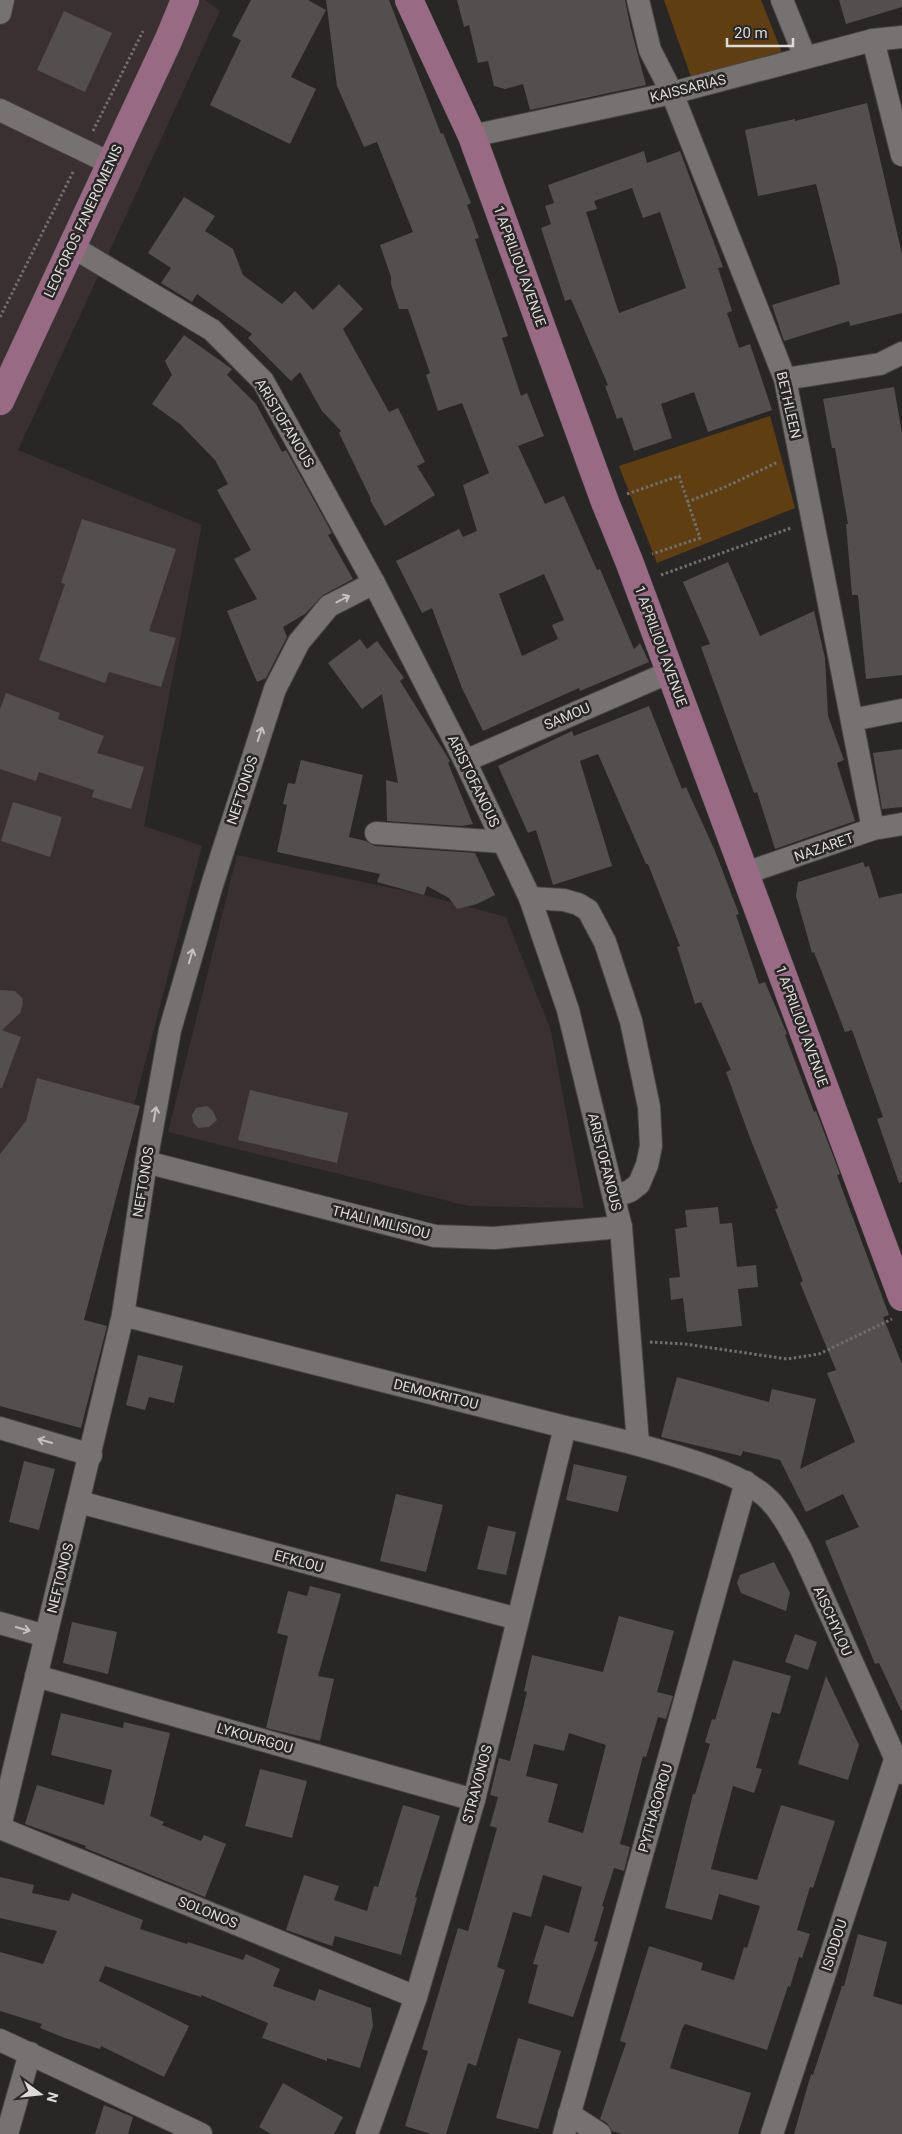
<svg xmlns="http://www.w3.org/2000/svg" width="902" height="2134" viewBox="0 0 902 2134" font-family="Roboto,sans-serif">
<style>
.built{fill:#3a3031}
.green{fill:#5f3f11}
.building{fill:#534f4e;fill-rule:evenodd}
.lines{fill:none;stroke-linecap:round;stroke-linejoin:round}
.minor-casing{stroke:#474444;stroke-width:24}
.major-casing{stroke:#474444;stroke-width:29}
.path{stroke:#716e6e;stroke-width:3;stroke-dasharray:2.5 2.5;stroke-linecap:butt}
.minor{stroke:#777272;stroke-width:22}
.major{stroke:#996a84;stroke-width:28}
.oneway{stroke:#c4c1c1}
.labels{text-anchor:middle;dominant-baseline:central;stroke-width:5;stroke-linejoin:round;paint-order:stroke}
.street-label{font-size:14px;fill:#dedbdb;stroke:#292626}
</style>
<rect width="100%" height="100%" fill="#292626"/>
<g class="built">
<path d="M0,0H205L220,11L18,450L202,525L144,826L202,846L80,1311L0,1293Z"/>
<path d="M237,855L424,895L506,917L551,1031L584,1208L469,1206L168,1132Z"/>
</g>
<g class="green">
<path d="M664,0H761L783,55L691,77Z"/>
<path d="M770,416L795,508L657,563L619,466Z"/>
</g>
<g class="building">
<path d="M251,0H308L326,10L291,77L316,89L290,144L210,105L241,40L232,36Z"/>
<path d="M326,0H389L441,134L443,133L471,203L467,205L479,238L475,239L508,336L502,338L521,396L527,393L544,436L518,446L545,504L564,496L597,570L600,569L634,649L640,643L649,662L580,691L579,688L483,731L462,688L432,608L422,613L396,561L459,529L463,537L477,531L463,485L489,473L462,403L438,411L426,375L430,373L408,309H399L391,284V277L380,245L413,232L377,142L364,147L337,86ZM544,574L564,620L552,625L558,639L522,656L499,594Z"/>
<path d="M457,0H625L631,29L646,85L530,110L523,84L505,89L494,86L488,61L478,63L469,25L464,27Z"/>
<path d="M839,0H902V7L846,24Z"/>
<path d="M64,11L112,33L85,92L37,70Z"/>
<path d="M867,103L902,254V313L850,326L849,321L784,341L772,305L840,284L837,267L816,184L758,196L745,130L795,119V121Z"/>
<path d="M644,151L647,163L680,151L723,267L718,268L732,311L727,313L739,348L750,344L772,410L708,432L694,392L661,404L672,438L634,451L622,417L617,419L605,386L608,385L571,299L565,301L541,228L551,224L545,206L554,203L548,185ZM632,188L643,218L660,212L686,288L619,313L586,212L597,209L594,201Z"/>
<path d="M184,197L215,216L205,231L233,249L243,275L282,304L295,291L313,310L339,284L363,309L343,329L389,412L398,408L425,462L417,466L435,495L385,526L370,500L371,499L339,433L341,431L322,411L300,372L291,381L248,338L252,334L197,294L192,302L161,283L171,268L148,253Z"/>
<path d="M184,335L232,369L227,375L256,404L282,452L286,450L332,533L328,535L353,579L323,595L305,614L283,627L287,637L266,678L257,682L227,611L257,599L234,559L251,550L217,490L228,484L215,460L180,424L152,404L172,375L165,361Z"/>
<path d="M894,387L902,433V675L866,679L858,595H852L846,524H848L835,448H832L823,399Z"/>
<path d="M82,519L176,549L149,631L176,638L161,687L109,672L105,683L39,660L65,584L61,583Z"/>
<path d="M728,562L760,636L814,611L825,658L828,716L844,760L837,763L855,821L775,849L757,792L754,793L701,647L710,644L683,582Z"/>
<path d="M360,639L367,649L377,641L404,678L400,681L450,761L448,763L473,824L462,826L387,821L386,780L398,783L382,694L362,709L328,663Z"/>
<path d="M6,693L60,713L58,719L104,736L97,753L144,767L131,809L92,797L94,790L39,772L36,781L0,769V709Z"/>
<path d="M649,706L682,789L686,787L715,851L739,914L736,915L759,984L765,982L787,1034L785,1035L814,1112L816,1111L840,1174L837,1175L889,1315L883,1317L902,1364V1712L879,1663L875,1664L825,1541L859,1527L843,1494L806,1512L780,1460L743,1451L741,1456L661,1437L677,1377L769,1402L772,1389L816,1399L800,1469L855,1442L827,1373L836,1370L800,1283L803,1281L775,1209L778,1208L750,1138L726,1072L731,1070L701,1002L695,1004L677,947L680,946L648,864H646L598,754L580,761L612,866L553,885L536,830L528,833L498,766L572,731L574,736Z"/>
<path d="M902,749V807L882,809L873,753Z"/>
<path d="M301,760L363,775L349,837L366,841L375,846L475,853L495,895L477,904L457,909L449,898L427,886L424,895L377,882L380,874L277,852L287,805L283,804L288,783L295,784Z"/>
<path d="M13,802L62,817L50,857L1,841Z"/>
<path d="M863,862L865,867L869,866L879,898L902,893V1182L899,1183L877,1119L883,1117L852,1030L845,1032L814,952L812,953L796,896L798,882Z"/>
<path d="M0,990L15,991L22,998L23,1003L20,1013L2,1030L21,1037L2,1088H0Z"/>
<path d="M37,1078L140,1106L84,1320L107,1326L81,1428L0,1406V1154L26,1121Z"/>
<path d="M250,1090L348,1113L337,1163L238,1140Z"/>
<path d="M207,1106L213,1111L217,1120L209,1127L198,1128L193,1122L192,1115L196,1108Z"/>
<path d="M718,1207L720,1224L732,1223L737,1267L756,1265L758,1287L738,1289L742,1326L687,1332L683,1298L671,1300L669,1278L680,1277L675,1229L687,1227L685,1210Z"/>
<path d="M138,1355L183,1366L174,1403L149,1397L145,1410L126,1405Z"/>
<path d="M24,1461L55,1469L39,1530L9,1522Z"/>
<path d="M574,1464L627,1476L618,1512L566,1500Z"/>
<path d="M396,1494L443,1505L426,1572L380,1561Z"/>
<path d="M488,1526L516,1532L506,1575L477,1569Z"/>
<path d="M774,1562L790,1593L786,1611L741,1593L737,1583L740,1575Z"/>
<path d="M310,1586L341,1594L318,1676L334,1679L320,1741L266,1728L288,1636L277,1633L288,1591L307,1596Z"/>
<path d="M619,1616L674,1631L657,1692L673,1696L666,1719L658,1717L646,1757L643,1756L620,1844L630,1847L624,1871L614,1868L602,1906L604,1907L594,1941L598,1942L573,2017L528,2003L538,1965L533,1964L545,1925L569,1933L582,1887L543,1875L531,1917L513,1912L497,1967L505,1970L476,2066L468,2063L446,2134H431L405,2126L428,2051L422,2049L458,1928L468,1931L497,1828L490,1826L498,1797L490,1795L499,1758L510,1761L527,1692L524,1691L532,1655L603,1672ZM569,1733L606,1745L583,1833L548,1822L558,1784L526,1776L534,1744L564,1751Z"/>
<path d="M72,1622L117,1632L108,1674L63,1663Z"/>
<path d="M795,1634L817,1642L808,1670L785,1662Z"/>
<path d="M733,1660L791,1676L780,1714L772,1712L756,1768L762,1769L754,1793L733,1786L711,1869L757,1880L781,1805L835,1821L813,1888L810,1887L797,1930L810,1934L802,1958L799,1957L790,1987L788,1986L767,2050L685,2024L682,2029L670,2068L751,2093L738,2134H622L612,2131L607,2123L600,2119L626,2043L620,2041L649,1946L703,1963L701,1970L734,1980L744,1947L747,1948L760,1906L719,1894L712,1920L665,1908L693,1794H695L710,1744L705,1742L712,1719L715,1720Z"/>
<path d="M826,1676L859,1745L848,1780L798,1764Z"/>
<path d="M61,1713L123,1728L124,1722L170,1733L150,1816L164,1822L162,1825L201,1841L204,1835L226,1844L205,1897L85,1848L86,1846L25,1824L37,1785L104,1805L112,1770L51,1755Z"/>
<path d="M260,1769L307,1781L292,1838L245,1826Z"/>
<path d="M403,1805L440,1816L415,1897L417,1898L401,1955L335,1936L332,1946L286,1930L304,1875L339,1886L334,1900L367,1911L374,1886L378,1887Z"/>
<path d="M0,1877L34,1885L32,1893L69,1901L72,1893L143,1920L140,1929L187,1944L188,1942L243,1960L246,1954L280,1969L273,1986L315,2001L319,1989L371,2008L373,2026L360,2068L327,2058V2061L262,2038L268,2023L201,1995V1997L105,1966L99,1981L189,2026L164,2077L101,2046L100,2049L65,2038L40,2028L42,2024L0,2011V1952L43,1964L57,1931L0,1918Z"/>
<path d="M858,1934L887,1942L873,1996L902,2005V2134H794L811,2074L813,2075L842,1986H844Z"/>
<path d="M518,2038L561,2051L538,2129L496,2118Z"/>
<path d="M283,2083L343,2117L334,2134H271L259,2127Z"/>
<path d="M104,2105L133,2117L128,2134H95Z"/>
</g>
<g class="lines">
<g class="minor-casing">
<g id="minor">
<path d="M638,0L650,50L672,93L785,379L873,829"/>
<path d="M782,0L805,57"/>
<path d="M0,13L3,0"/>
<path d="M873,40L902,155"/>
<path d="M0,110L110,163"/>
<path d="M472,136L672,93L873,40L902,37"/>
<path d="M71,246L212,330L263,381L374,583L465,761L530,898L568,1010L621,1227L638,1443"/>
<path d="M785,379L880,364L902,353"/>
<path d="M852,720L902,710"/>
<path d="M465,761L670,672"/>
<path d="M376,833L503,842"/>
<path d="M746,873L873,829L902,824"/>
<path d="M530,898L564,900L578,904L588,910L605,942L631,1021L649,1107L651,1146L647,1165L639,1184L630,1191L614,1197"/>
<path d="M146,1162L435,1236L494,1238L621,1227"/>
<path d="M123,1315L565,1427C606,1436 646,1446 686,1459C714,1468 742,1477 765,1496C781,1510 791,1531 801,1549L902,1773"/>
<path d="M0,1428L91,1455"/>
<path d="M79,1502L518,1619"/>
<path d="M0,1623L46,1636"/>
<path d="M36,1676L474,1800"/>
<path d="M0,1827L123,1315L146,1162L170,1030L212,885L275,689L299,642L329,606L374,583"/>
<path d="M0,1828L416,1997"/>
<path d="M0,2040L201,2134"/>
<path d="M569,2114L600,2134"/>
<path d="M7,2134L30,2053"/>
<path d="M367,2134L416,1997L474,1800L565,1427"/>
<path d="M564,2134L746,1482"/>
<path d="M772,2134L896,1757"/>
</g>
</g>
<g class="major-casing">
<g id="major">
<path d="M409,0L472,136L605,502L629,561L902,1297"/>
<path d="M0,401L168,41L185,0"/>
</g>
</g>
<g class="path">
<path d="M93,131L143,31"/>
<path d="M0,317L74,170"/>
<path d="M627,494L679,476L700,538L652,554"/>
<path d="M687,502L725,487L778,462"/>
<path d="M661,575L791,528"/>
<path d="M650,1342L685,1344L787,1359L819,1354L892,1319"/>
</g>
<use href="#minor" class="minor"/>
<use href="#major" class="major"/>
</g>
<defs><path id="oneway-shaft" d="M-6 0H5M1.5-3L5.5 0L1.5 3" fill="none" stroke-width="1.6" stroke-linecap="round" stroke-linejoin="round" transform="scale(1.25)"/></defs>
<g class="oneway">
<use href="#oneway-shaft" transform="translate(343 599) rotate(-27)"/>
<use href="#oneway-shaft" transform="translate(260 734) rotate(-72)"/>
<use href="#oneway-shaft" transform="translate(191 956) rotate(-74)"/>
<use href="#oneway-shaft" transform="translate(155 1114) rotate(-80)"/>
<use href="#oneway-shaft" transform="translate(45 1441) rotate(-164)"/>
<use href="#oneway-shaft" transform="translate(23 1629) rotate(16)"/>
</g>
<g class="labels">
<g class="street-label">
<text transform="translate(688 88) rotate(-14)">KAISSARIAS</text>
<text transform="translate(83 221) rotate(-65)">LEOFOROS FANEROMENIS</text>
<text transform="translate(520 266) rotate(70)">1 APRILIOU AVENUE</text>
<text transform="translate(789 405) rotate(77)">BETHLEEN</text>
<text transform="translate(285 423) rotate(59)">ARISTOFANOUS</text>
<text transform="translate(661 646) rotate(70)">1 APRILIOU AVENUE</text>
<text transform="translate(567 716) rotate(-23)">SAMOU</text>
<text transform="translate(474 781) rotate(64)">ARISTOFANOUS</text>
<text transform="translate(242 790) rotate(-72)">NEFTONOS</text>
<text transform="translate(824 847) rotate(-19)">NAZARET</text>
<text transform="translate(802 1026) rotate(70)">1 APRILIOU AVENUE</text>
<text transform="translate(605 1162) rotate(76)">ARISTOFANOUS</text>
<text transform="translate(143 1182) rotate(-81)">NEFTONOS</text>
<text transform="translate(381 1222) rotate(14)">THALI MILISIOU</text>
<text transform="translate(436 1394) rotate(14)">DEMOKRITOU</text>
<text transform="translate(299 1561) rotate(15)">EFKLOU</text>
<text transform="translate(60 1578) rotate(-76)">NEFTONOS</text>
<text transform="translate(833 1621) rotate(66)">AISCHYLOU</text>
<text transform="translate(255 1738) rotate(16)">LYKOURGOU</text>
<text transform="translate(477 1784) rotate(-75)">STRAVONOS</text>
<text transform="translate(655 1808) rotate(-74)">PYTHAGOROU</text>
<text transform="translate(208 1912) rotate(22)">SOLONOS</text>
<text transform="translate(834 1945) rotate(-72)">ISIODOU</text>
</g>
</g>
<g transform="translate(40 2094) rotate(105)" stroke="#292626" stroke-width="4" paint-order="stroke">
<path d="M0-4L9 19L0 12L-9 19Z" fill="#dedbdb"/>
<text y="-8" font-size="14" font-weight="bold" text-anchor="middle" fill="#dedbdb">N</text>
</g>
<path d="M727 38v8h66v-8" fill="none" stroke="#dedbdb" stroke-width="2.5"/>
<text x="734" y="38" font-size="15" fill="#dedbdb" stroke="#292626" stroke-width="4" paint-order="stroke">20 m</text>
</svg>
